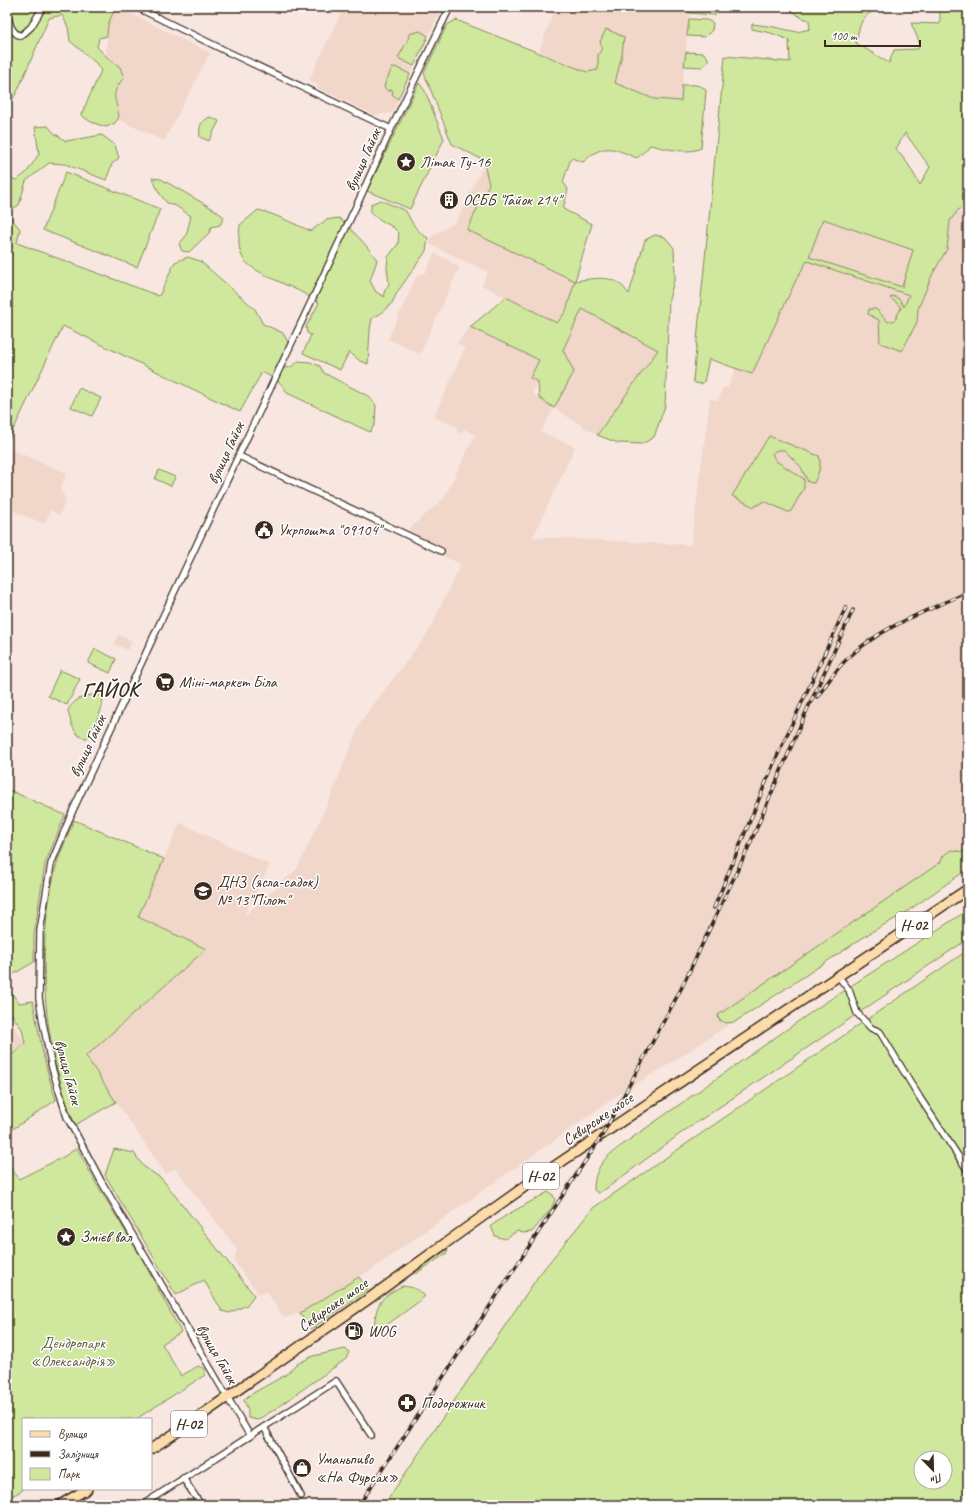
<svg xmlns="http://www.w3.org/2000/svg" width="975" height="1512" viewBox="0 0 975 1512" font-family="Caveat,sans-serif">
<style>
.built{fill:#f1d6ca}
.green{fill:#cfe89e;stroke:#85895e;fill-rule:evenodd}
.lines{fill:none;stroke-linecap:round;stroke-linejoin:round}
.minor-casing{stroke:#3b2a1e;stroke-width:8}
.primary-casing{stroke:#3b2a1e;stroke-width:12}
.minor{stroke:#fff;stroke-width:5.5}
.primary{stroke:#fddcac;stroke-width:9}
.rail-casing{stroke:#3b2a1e;stroke-width:3.5}
.rail{stroke:#fff;stroke-width:2;stroke-dasharray:6;stroke-linecap:butt}
.labels{text-anchor:middle;dominant-baseline:central;stroke-width:3;stroke-linejoin:round;paint-order:stroke}
.shield{fill:#fff;stroke:#766a62;stroke-width:1}
.shield-label{font-size:15px;font-weight:bold;fill:#3b2a1e}
.street-label{font-size:16px;fill:#3b2a1e;stroke:#fff}
.poi-label{font-size:16px;fill:#3b2a1e;stroke:#fff;text-anchor:start}
.park-label{font-size:16px;fill:#605a3e;stroke:#fff}
.district-label{font-size:20px;font-weight:bold;letter-spacing:1px;fill:#3b2a1e;stroke:#fff}
</style>
<rect width="100%" height="100%" fill="#f7e7e0"/>
<filter id="ink" filterUnits="userSpaceOnUse"><feTurbulence type="fractalNoise" baseFrequency=".025" numOctaves="2"/><feDisplacementMap in="SourceGraphic" scale="8" xChannelSelector="R" yChannelSelector="G"/><feConvolveMatrix kernelMatrix="1 2 1 2 8 2 1 2 1" color-interpolation-filters="sRGB"/></filter>
<g filter="url(#ink)">
<g class="built">
<path d="M117,7L210,53L164,141L86,104L101,71L106,56L108,24Z"/>
<path d="M344,7H442L392,113L375,115L317,88L318,85L309,80Z"/>
<path d="M555,7H690L681,101L654,99L539,52Z"/>
<path d="M482,169L592,224L566,311L560,325L482,285L488,272L429,244L432,236L456,222Z"/>
<path d="M929,204L968,215V865L674,1061L618,1095L372,1269L300,1313L284,1318L267,1292L259,1294L234,1261L237,1249L175,1168L166,1174L116,1102L86,1056L206,949L138,917L180,823L270,865L243,917L297,869L331,796L361,721L428,633L461,564L401,536L444,498L475,435L464,429L462,434L456,431L458,427L434,417L465,348L457,343L470,327L539,360L530,378L538,382L532,393L554,408L563,351L582,309L659,350L597,435L554,408L541,432L575,447L533,537L691,545L710,399L718,401L723,387L728,388L736,368L752,374L797,278L809,257L823,219L913,250Z"/>
<path d="M434,254L448,260L459,268L420,354L388,339L417,276L426,272Z"/>
<path d="M7,448L67,473L60,489L66,500L59,515L51,510L44,524L7,508Z"/>
<path d="M118,635L132,641L128,650L114,644Z"/>
<path d="M7,1016L25,1043L7,1060Z"/>
</g>
<g class="green">
<path d="M7,7H112L114,11L108,24L107,36L99,38L97,47L109,59L120,67L124,78C109,95 116,97 119,117L115,123L106,127L91,122L81,115L101,71L96,63L70,41L68,27L62,15L49,18L17,92L7,108Z"/>
<path d="M690,7H717L715,15L689,13Z"/>
<path d="M788,7H872V12C859,18 859,30 856,43L889,63L894,50L918,49L919,41L911,23L940,24V7H968V202L958,210L950,221L947,249L932,275L918,309L917,322L902,351L880,343L879,320L868,314L869,309H876L888,322L895,320L901,308L897,303L890,298L893,296L899,299L904,307L909,295L807,261L797,278L752,374L709,359L704,382L701,384L695,383L693,380L725,56L790,62L789,40L771,33L752,29V24L774,27L797,32L810,29L809,20L802,18L788,8ZM905,133L930,167L920,185L908,164L896,149ZM823,219L913,250L902,287L809,257Z"/>
<path d="M689,19L707,20L713,23L712,30L705,37L687,36Z"/>
<path d="M456,20L587,72L598,70V55L602,48L600,42L606,29L624,37L622,55L615,83L654,99L681,101L682,85C690,85 702,83 706,91L701,148C686,155 665,148 650,145L646,150L637,158C612,148 605,142 583,162L571,158L563,182L568,189L563,209L592,224L575,281C589,279 609,275 620,284C624,287 626,291 629,294L645,240L655,235L665,237L674,248L675,277L669,299L665,406L654,437L642,444L618,443L597,435L658,350L582,309L563,350L574,372L554,408L539,398L538,382L530,378L539,360L470,327L506,297L557,323L566,311L575,281L467,230L489,184L483,160L452,144L424,73L447,25Z"/>
<path d="M420,31L428,36L414,66L398,58L408,40L409,34Z"/>
<path d="M686,52L704,53L708,58V62L702,67L684,66Z"/>
<path d="M395,67L410,74L398,99L392,94L393,91L391,89L389,92L385,88L384,86L392,68Z"/>
<path d="M419,83L425,91L444,139L410,209L367,191Z"/>
<path d="M210,117L219,121L209,141L200,137C199,126 200,122 210,117Z"/>
<path d="M48,126L54,133L66,141L102,135L115,145L119,158L112,164L106,180L65,164L49,163L26,181L19,205L10,210L9,216L20,229L17,243L159,296L175,262L188,257L200,261L255,309L263,324L283,333L290,346L279,369L291,367L299,361L310,362L320,366L324,373L368,396L376,405L375,424L370,432L287,393C283,382 271,377 262,372L240,412L63,326L7,443V178L17,180L27,172L39,154L35,127Z"/>
<path d="M66,172L160,209L137,267L43,230Z"/>
<path d="M152,178L161,179L215,210L224,217L220,225L211,227L210,232L189,252L182,251L179,244L186,236L191,216L176,206L167,203L160,194Z"/>
<path d="M380,200L406,211C411,222 417,232 428,238L426,251L398,291L392,303L380,314L372,318L370,330L368,364L360,361L349,352L340,370L303,353L311,335L307,333L306,327L319,303C313,299 307,295 301,292C288,285 248,270 243,258C237,248 239,236 240,225L258,210C276,214 293,224 311,231L326,220L339,218C353,231 366,244 377,260L370,281L376,292L385,297L384,292L389,284L387,268L388,257L398,244L399,233L394,228L371,214V204Z"/>
<path d="M79,388L101,398L92,416L71,407Z"/>
<path d="M769,436L819,456C822,466 818,474 814,483L808,482L801,467L784,450H777L772,454L776,461L804,479V488L791,511L788,512L764,501L754,507L732,496Z"/>
<path d="M159,470L175,477L171,486L155,479Z"/>
<path d="M95,649L116,659L110,673L88,663Z"/>
<path d="M60,670L80,679L67,705L48,696Z"/>
<path d="M93,695L102,696C106,708 92,727 87,738C74,739 70,720 68,710C74,700 82,696 93,695Z"/>
<path d="M7,789L65,815L45,864L34,935V962L7,978Z"/>
<path d="M74,820L164,859L138,917L206,949L86,1056L116,1102L75,1125C43,1044 35,956 55,871C59,854 68,836 74,820Z"/>
<path d="M951,850L963,852L968,850V869L902,915L873,931L735,1022L726,1023L719,1020L718,1015L941,862L943,856Z"/>
<path d="M968,910V939L684,1131L607,1188L598,1193L594,1190C594,1163 610,1154 629,1140L823,1004Z"/>
<path d="M968,950V1505H384L539,1275L593,1208ZM921,1458H945V1482H921Z"/>
<path d="M7,987L19,1003L33,1001C39,1035 45,1068 56,1100L7,1133V1060L25,1043L22,1029L7,1008Z"/>
<path d="M77,1148L97,1185L140,1255L181,1332L162,1344L181,1376L198,1366L205,1369V1375L136,1419H23L24,1489L7,1499V1162L19,1179L65,1156Z"/>
<path d="M114,1149L134,1153L143,1166L162,1179L254,1295L247,1305L229,1313L222,1311L204,1280L176,1295L105,1175Z"/>
<path d="M548,1192L553,1195L555,1200L551,1209L532,1232L523,1233L517,1231L505,1239L495,1236L491,1226L505,1216Z"/>
<path d="M448,1249L447,1253L417,1273H414Z"/>
<path d="M359,1277L368,1290L311,1329L300,1313Z"/>
<path d="M402,1286C411,1287 418,1288 425,1296L417,1303L381,1329L375,1330C374,1323 375,1319 376,1313C380,1297 388,1294 402,1286Z"/>
<path d="M345,1349L349,1352L346,1359L272,1411L257,1420L248,1418V1410L244,1400L248,1396L287,1374L295,1365L313,1356Z"/>
</g>
<g class="lines">
<g class="minor-casing">
<g id="minor">
<path d="M136,7L228,52L391,129"/>
<path d="M7,11C9,20 10,33 21,36L31,27L43,7"/>
<path d="M239,456L441,551"/>
<path d="M838,976L849,990L857,1013L871,1028L880,1032L920,1098L968,1171"/>
<path d="M264,1427L301,1496"/>
<path d="M250,1436L101,1181L67,1117L52,1068L43,1023L39,998L40,931L51,864L73,810L179,582L360,198L391,129L450,7"/>
<path d="M183,1478L201,1505"/>
<path d="M142,1505L336,1381L371,1435"/>
</g>
</g>
<g class="primary-casing">
<g id="primary">
<path d="M151,1449L177,1432L367,1300L465,1229L534,1180L968,889"/>
<path d="M60,1505L87,1489"/>
</g>
</g>
<use href="#minor" class="minor"/>
<use href="#primary" class="primary"/>
<g class="rail-casing">
<g id="rail">
<path d="M817,697C827,684 835,670 847,659C880,627 927,611 968,592"/>
<path d="M714,908L773,765L846,607"/>
<path d="M359,1505L603,1134L681,989L749,846L806,712L853,610"/>
</g>
</g>
<use href="#rail" class="rail"/>
</g>
</g>
<defs>
<g id="sight-disc" transform="scale(1)"><circle r="9.5" fill="#3b2a1e" stroke="#fff"/><path d="M0-6L1.8-2.2L6-1.7L2.9 1.2L3.7 5.4L0 3.3L-3.7 5.4L-2.9 1.2L-6-1.7L-1.8-2.2Z" fill="#fff"/></g>
<g id="building-disc" transform="scale(1)"><circle r="9.5" fill="#3b2a1e" stroke="#fff"/><path d="M-4-6H4V6H1V3H-1V6H-4ZM-2.5-4.3h1.7v1.8h-1.7ZM.8-4.3h1.7v1.8H.8ZM-2.5-1h1.7V.8h-1.7ZM.8-1h1.7V.8H.8Z" fill="#fff"/></g>
<g id="civic-disc" transform="scale(1)"><circle r="9.5" fill="#3b2a1e" stroke="#fff"/><path d="M-.6-6.5H3V-4.5H.6V-3L4-1V1h2V6H-6V1h2V-1L-.6-3ZM-1.2 2.5V6h2.4V2.5Z" fill="#fff"/></g>
<g id="supermarket-disc" transform="scale(1)"><circle r="9.5" fill="#3b2a1e" stroke="#fff"/><path d="M-6-5.5h2.5l.6 2H6L4.5 2H-2.5L-4.4-4H-6ZM-1.5 3.2a1.3 1.3 0 1 0 .1 0ZM3 3.2a1.3 1.3 0 1 0 .1 0Z" fill="#fff"/></g>
<g id="school-disc" transform="scale(1)"><circle r="9.5" fill="#3b2a1e" stroke="#fff"/><path d="M0-5L7-2L0 1L-7-2ZM-4 1L0 2.5L4 1V4Q0 6-4 4Z" fill="#fff"/></g>
<g id="fuel-disc" transform="scale(1)"><circle r="9.5" fill="#3b2a1e" stroke="#fff"/><path d="M-5.5-6h7V0h2V4h1.3V-2.5L3-4.5l.8-.8L6-3V5H2.5V1h-1V6h-7ZM-4.2-4.7v3.2H.2V-4.7Z" fill="#fff"/></g>
<g id="pharmacy-disc" transform="scale(1)"><circle r="9.5" fill="#3b2a1e" stroke="#fff"/><path d="M-2-6h4v4h4v4h-4v4h-4v-4h-4v-4h4Z" fill="#fff"/></g>
<g id="shop-disc" transform="scale(1)"><circle r="9.5" fill="#3b2a1e" stroke="#fff"/><path d="M-5-2.5h2.3a2.7 3.5 0 0 1 5.4 0H5L5.5 6h-11ZM-1.5-2.5h3a1.5 2.3 0 0 0-3 0Z" fill="#fff"/></g>
</defs>
<g fill-rule="evenodd">
<use href="#sight-disc" x="406" y="162"/>
<use href="#building-disc" x="449" y="200"/>
<use href="#civic-disc" x="264" y="530"/>
<use href="#supermarket-disc" x="165" y="682"/>
<use href="#school-disc" x="203" y="891"/>
<use href="#sight-disc" x="66" y="1237"/>
<use href="#fuel-disc" x="354" y="1331"/>
<use href="#pharmacy-disc" x="407" y="1403"/>
<use href="#shop-disc" x="302" y="1468"/>
</g>
<g class="labels">
<g class="shield">
<rect x="896" y="912" width="36" height="26" rx="3"/>
<rect x="523" y="1163" width="36" height="26" rx="3"/>
<rect x="171" y="1411" width="36" height="26" rx="3"/>
</g>
<g class="shield-label">
<text x="914" y="925">Н-02</text>
<text x="541" y="1176">Н-02</text>
<text x="189" y="1424">Н-02</text>
</g>
<g class="street-label">
<text transform="translate(363 160) rotate(-66)">вулиця Гайок</text>
<text transform="translate(226 453) rotate(-65)">вулиця Гайок</text>
<text transform="translate(88 746) rotate(-65)">вулиця Гайок</text>
<text transform="translate(68 1072) rotate(75)">вулиця Гайок</text>
<text transform="translate(598 1119) rotate(-34)">Сквирське шосе</text>
<text transform="translate(333 1305) rotate(-35)">Сквирське шосе</text>
<text transform="translate(217 1354) rotate(60)">вулиця Гайок</text>
</g>
<g class="poi-label">
<text x="420" y="162">Літак Ту-16</text>
<text x="463" y="200">ОСББ "Гайок 214"</text>
<text x="278" y="530">Укрпошта "09104"</text>
<text x="179" y="682">Міні-маркет Біла</text>
<text x="217" y="882">ДНЗ (ясла-садок)<tspan x="217" dy="18">№ 13"Пілот"</tspan></text>
<text x="80" y="1237">Змієв вал</text>
<text x="368" y="1331">WOG</text>
<text x="421" y="1403">Подорожник</text>
<text x="316" y="1459">Уманьпиво<tspan x="316" dy="18">«На Фурсах»</tspan></text>
</g>
<g class="park-label">
<text x="73" y="1343">Дендропарк<tspan x="73" dy="18">«Олександрія»</tspan></text>
</g>
<g class="district-label">
<text x="111" y="689">ГАЙОК</text>
</g>
</g>
<rect width="975" height="1512" fill="none" stroke="#fff" stroke-width="24"/>
<rect x="12" y="12" width="951" height="1488" fill="none" stroke="#3b2a1e" stroke-width="1.5" filter="url(#ink)"/>
<rect x="22" y="1418" width="130" height="72" fill="#ffffff" stroke="#b1aaa5"/>
<rect x="30" y="1431" width="20" height="6" fill="#fddcac" stroke="#b1aaa5"/>
<text x="58" y="1438" font-size="12" fill="#3b2a1e">Вулиця</text>
<rect x="30" y="1451" width="20" height="6" fill="#3b2a1e" stroke="#b1aaa5"/>
<text x="58" y="1458" font-size="12" fill="#3b2a1e">Залізниця</text>
<rect x="30" y="1468" width="20" height="12" fill="#cfe89e" stroke="#b1aaa5"/>
<text x="58" y="1478" font-size="12" fill="#3b2a1e">Парк</text>
<g transform="translate(933 1470) rotate(157)"><circle r="19" fill="#ffffff" stroke="#b1aaa5"/>
<path d="M0-3L7 15L0 10L-7 15Z" fill="#3b2a1e"/>
<text y="-6" font-size="11" font-weight="bold" text-anchor="middle" fill="#3b2a1e">Пн</text>
</g>
<path d="M825 40v6h95v-6" fill="none" stroke="#3b2a1e" stroke-width="2"/>
<text x="831" y="40" font-size="12" fill="#3b2a1e" stroke="#ffffff" stroke-width="3" paint-order="stroke">100 m</text>
</svg>
